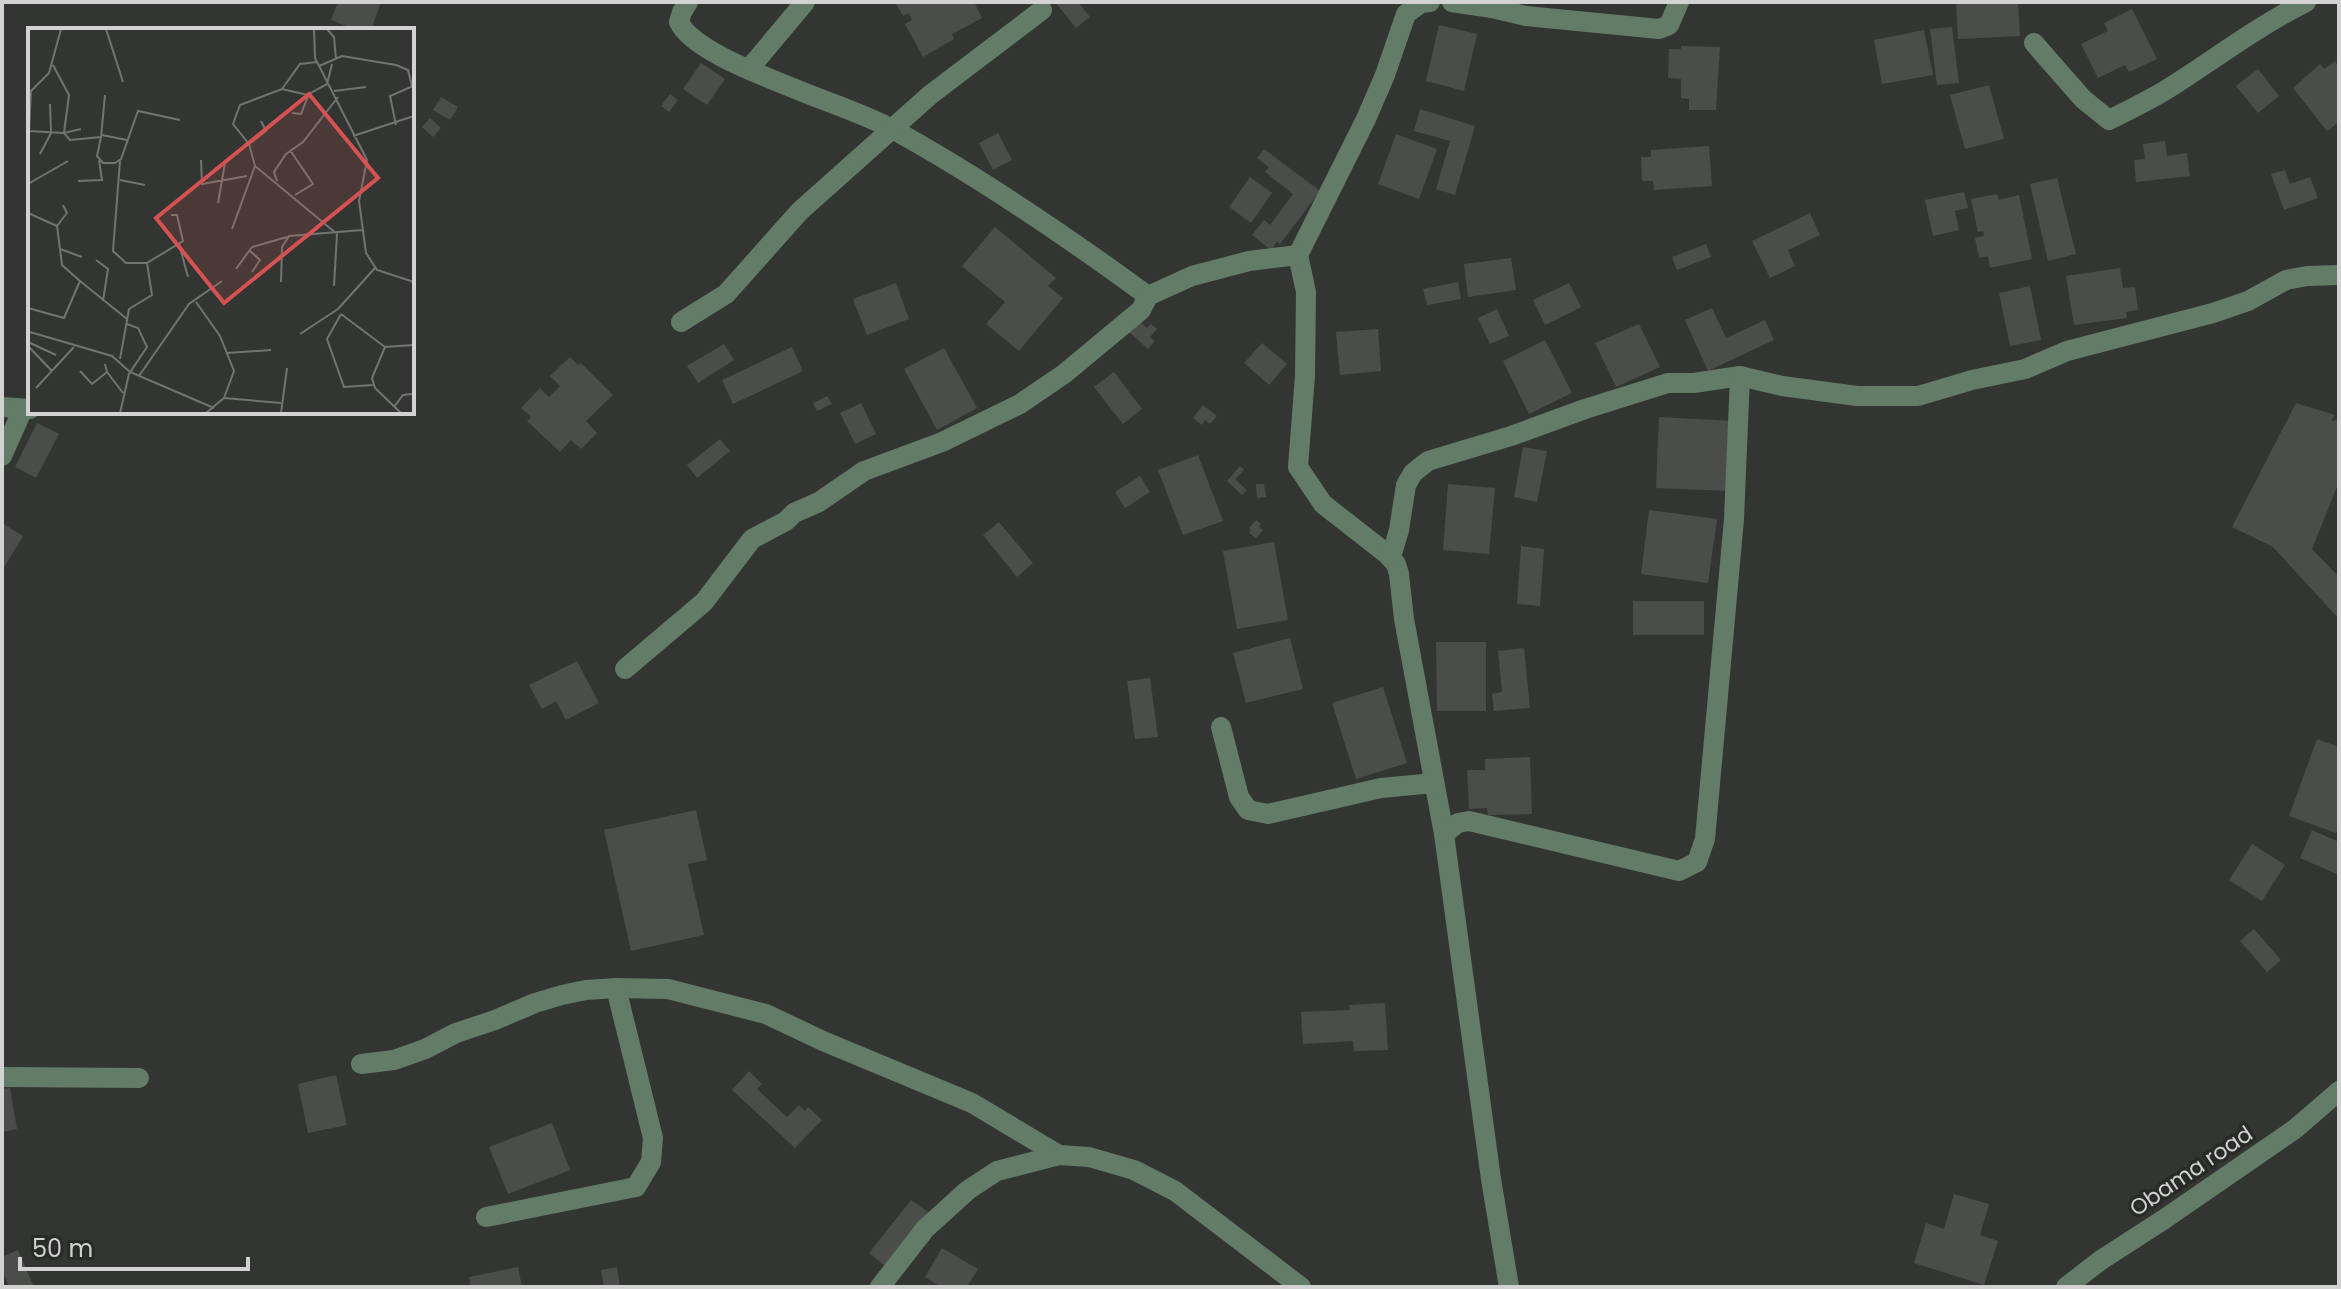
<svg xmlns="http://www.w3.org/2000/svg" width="2341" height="1289" viewBox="0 0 2341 1289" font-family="Poppins,sans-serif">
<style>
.building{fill:#4b4d4b}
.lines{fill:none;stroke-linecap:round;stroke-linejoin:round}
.minor{stroke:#637c67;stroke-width:20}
.labels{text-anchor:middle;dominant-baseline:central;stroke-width:7;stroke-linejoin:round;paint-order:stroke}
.street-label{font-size:22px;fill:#d1d2d1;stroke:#292b29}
.inset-road{fill:none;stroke:#727472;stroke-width:2}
.view{fill:#d55252;fill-opacity:0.15;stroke:#d55252;stroke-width:4}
.inset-edge{fill:none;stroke:#d1d2d1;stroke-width:4}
</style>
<rect width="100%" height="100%" fill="#333533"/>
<g class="building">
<path d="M338,2H381L371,30H357L331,20Z"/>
<path d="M895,2H974L982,18L952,34L954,39L923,57L905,24L912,20L909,13L903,16Z"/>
<path d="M1057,2H1078L1090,17L1076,28L1056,3Z"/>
<path d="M1956,2H2018L2020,36L1958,39Z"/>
<path d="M2132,9L2157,59L2129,72L2125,65L2098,78L2081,44L2108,31L2104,23Z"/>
<path d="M1439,25L1477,34L1464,91L1426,81Z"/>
<path d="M1952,27L1959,83L1937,85L1930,29Z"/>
<path d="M1924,30L1933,75L1882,84L1874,40Z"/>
<path d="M1681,46L1720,47L1716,110H1689V99L1681,98V79L1668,78L1669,49H1681Z"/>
<path d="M2335,61L2339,67V122L2327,131L2293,88L2320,64L2324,69Z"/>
<path d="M701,63L725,79L707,105L683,89Z"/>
<path d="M2258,69L2279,96L2258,113L2236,86Z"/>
<path d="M1989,85L2004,139L1965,149L1950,95Z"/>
<path d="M670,94L678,100L669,112L661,106Z"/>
<path d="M441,97L458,107L450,120L433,110Z"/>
<path d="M1420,109L1475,126L1455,195L1436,189L1450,141L1414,131Z"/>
<path d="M430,118L441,128L433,137L422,127Z"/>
<path d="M998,133L1012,160L993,170L979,143Z"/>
<path d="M1396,134L1437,149L1419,199L1378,184Z"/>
<path d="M2165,141L2167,156L2187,153L2190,176L2136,182L2134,160L2145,159L2143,144Z"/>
<path d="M1709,146L1712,186L1654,190L1653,181H1642L1641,157H1651V150Z"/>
<path d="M1264,149L1320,191L1280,244L1277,241L1271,250L1252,235L1264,220L1270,225L1293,194L1265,172L1269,167L1257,158Z"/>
<path d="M2285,170L2290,184L2310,177L2318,198L2284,210L2271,174Z"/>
<path d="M1250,177L1272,193L1251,223L1229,207Z"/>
<path d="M2057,178L2076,254L2048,261L2030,184Z"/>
<path d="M1964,192L1968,208L1955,211L1959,230L1933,236L1925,200Z"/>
<path d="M1997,194L1999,200L2019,195L2032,259L1990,268L1988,256L1979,258L1975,238L1984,236L1983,231L1978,232L1971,199Z"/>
<path d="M1810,213L1820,235L1788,250L1795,266L1770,278L1752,241Z"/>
<path d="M995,227L1056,278L1048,286L1063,298L1019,351L986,324L1005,302L962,266Z"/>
<path d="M1706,244L1711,257L1677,270L1672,257Z"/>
<path d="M1511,258L1516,290L1468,297L1464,264Z"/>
<path d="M2120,268L2123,288L2135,287L2138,310L2126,312L2127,318L2074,325L2066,276Z"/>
<path d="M1458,282L1461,299L1427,305L1423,289Z"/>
<path d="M896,283L909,319L867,335L853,299Z"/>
<path d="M1569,283L1581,307L1545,325L1533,300Z"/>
<path d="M2030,286L2041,340L2010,346L1999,293Z"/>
<path d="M1712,308L1726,338L1765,320L1774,340L1708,371L1685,320Z"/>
<path d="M1497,309L1509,336L1490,344L1478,318Z"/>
<path d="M1139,321L1147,328L1151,324L1157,329L1150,337L1155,341L1148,349L1129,332Z"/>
<path d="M1639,324L1660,367L1616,387L1595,343Z"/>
<path d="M1378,329L1381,371L1340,375L1336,332Z"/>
<path d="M1545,340L1572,393L1529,414L1503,361Z"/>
<path d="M1262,343L1287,364L1269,385L1244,363Z"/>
<path d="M724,344L734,360L698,383L687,366Z"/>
<path d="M792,347L803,371L733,404L722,380Z"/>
<path d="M944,348L977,408L937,430L904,369Z"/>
<path d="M570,357L578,365L581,363L613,395L586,421L597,433L581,449L571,440L560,452L527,421L531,417L521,408L540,388L549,397L560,386L550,376Z"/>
<path d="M1114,372L1142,409L1123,424L1094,387Z"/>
<path d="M827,396L832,404L817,411L813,403Z"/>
<path d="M861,403L876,434L855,444L840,413Z"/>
<path d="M2296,403L2335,415L2331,421L2339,419V482L2312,549L2339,577V619L2273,547L2232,527Z"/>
<path d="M1203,405L1217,416L1210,424L1205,420L1202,425L1193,418Z"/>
<path d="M1659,417L1733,421L1730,491L1656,488Z"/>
<path d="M37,423L59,434L36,478L15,467Z"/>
<path d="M720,439L730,451L697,478L687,465Z"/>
<path d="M1523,447L1547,451L1537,502L1514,497Z"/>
<path d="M1198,455L1223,521L1183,535L1158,470Z"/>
<path d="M1240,466L1244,470L1235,479L1247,490L1242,495L1227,481Z"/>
<path d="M1140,476L1150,492L1125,508L1115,492Z"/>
<path d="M1256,484H1264L1266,497L1257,498Z"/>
<path d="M1448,484L1495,488L1489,554L1443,550Z"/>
<path d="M1649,510L1717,519L1708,583L1641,574Z"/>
<path d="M1256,520L1261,524L1259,527L1263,530L1256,538L1249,533L1251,530L1249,528Z"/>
<path d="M999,522L1033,563L1017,577L983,535Z"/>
<path d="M2,523L23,536L2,571Z"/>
<path d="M1274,542L1288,620L1237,629L1223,551Z"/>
<path d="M1521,546L1544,549L1540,606L1517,604Z"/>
<rect x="1633" y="601" width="71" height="34"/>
<path d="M1290,638L1303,689L1246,703L1233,653Z"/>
<path d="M1436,642H1486V711H1437Z"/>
<path d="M1524,648L1530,708L1494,711L1492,694L1502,692L1498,651Z"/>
<path d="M577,661L599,703L566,720L556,701L542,709L529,685Z"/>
<path d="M1150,678L1158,737L1135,739L1127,681Z"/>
<path d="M1383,687L1407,763L1356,779L1332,703Z"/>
<path d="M2317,739L2339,747V824L2336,833L2289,816Z"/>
<path d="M1530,757L1532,814L1488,815L1487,808L1469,809L1467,770H1485V759Z"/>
<path d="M696,810L707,860L688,864L704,935L631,951L604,830Z"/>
<path d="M2312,830L2339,842V875L2300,858Z"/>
<path d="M2252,844L2285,865L2262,901L2229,880Z"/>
<path d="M2254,929L2281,960L2267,972L2240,941Z"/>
<path d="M1385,1003L1388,1050L1354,1051L1353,1041L1303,1044L1301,1012L1350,1010L1349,1005Z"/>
<path d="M749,1071L762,1084L757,1089L787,1117L799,1105L805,1111L808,1107L822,1120L795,1148L732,1090Z"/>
<path d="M336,1075L347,1125L308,1133L298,1084Z"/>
<path d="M10,1088L17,1129L2,1132V1089Z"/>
<path d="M552,1123L570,1170L508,1194L489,1147Z"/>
<path d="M1954,1194L1989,1204L1980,1235L1998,1241L1984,1285L1914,1263L1926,1223L1944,1229Z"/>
<path d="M911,1200L928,1212L885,1266L869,1253Z"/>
<path d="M942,1248L978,1269L967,1287H941L925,1277Z"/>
<path d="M18,1250L34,1287H9L2,1270V1257Z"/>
<path d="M518,1267L522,1287H471L469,1277Z"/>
<path d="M617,1267L620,1287H604L601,1270Z"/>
</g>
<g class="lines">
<g class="minor">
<path d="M688,2L682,12L679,22C692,50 764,76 793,88C826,102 863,113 894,130C983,179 1066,236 1148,296"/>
<path d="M1430,2L1421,3L1406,14L1385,75L1366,119L1298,255L1306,292L1305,376L1298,467L1323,504L1387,554L1396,564L1399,574L1404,619L1444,834L1491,1179L1509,1287"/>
<path d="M1452,2L1492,8L1526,16L1659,29L1669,25L1679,2"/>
<path d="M2034,43L2083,99L2109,120C2129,110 2150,100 2169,88C2215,59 2258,26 2306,2"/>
<path d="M749,69L805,2"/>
<path d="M681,322L726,294L800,211L930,95L1042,10"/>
<path d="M2,407L30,409"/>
<path d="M2,456L23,409"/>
<path d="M1391,557L1399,530L1406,485L1413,473L1428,461L1511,436L1585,409L1668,383H1694L1740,376L1782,386L1857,396H1918L1972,380L2025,369L2067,351L2213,313L2248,301L2286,280L2307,276L2339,275"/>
<path d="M625,669L704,602L752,539L786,521L794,513L819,502L864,471L942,442L1020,404L1064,374L1141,310L1148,296L1192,276L1249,261L1298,255"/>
<path d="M1221,727L1239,797L1248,810L1268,814L1381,788L1434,783"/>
<path d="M1444,834L1458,823L1469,821L1679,871L1697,862L1705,839L1734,519L1740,376"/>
<path d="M361,1064L394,1060L425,1049L456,1033L495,1020L535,1003L562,995L586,990L616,988L668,989L766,1014L823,1041L972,1103L1059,1155"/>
<path d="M2,1077L139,1078"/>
<path d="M486,1217L636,1187L651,1162L653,1138L616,988"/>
<path d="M880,1287L925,1229L968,1190L997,1171L1059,1155L1089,1157L1134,1170L1175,1191L1301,1287"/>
<path d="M2066,1287L2101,1260L2163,1220L2295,1129L2339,1091"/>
</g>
</g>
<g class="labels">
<g class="street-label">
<text transform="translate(2191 1171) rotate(-34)">Obama road</text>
</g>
</g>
<g transform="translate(28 28)">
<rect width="386" height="386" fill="#333533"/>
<path class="inset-road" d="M78,1L95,54M286,1L287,30L339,132L331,173L338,225L349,242L386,254M299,1L306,9L308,31M25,37L41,67L36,105L53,101M291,38L314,28L368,37L380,42L384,58M254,61L272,36L289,34M306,63L338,59M264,85L273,86L281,66L299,56L304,36M233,93L238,103L221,116L227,138L309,206L306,258M368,97L362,68L385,58M0,103L36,105L42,112L73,109L77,67M1,103L3,63L21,45L33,1M74,107L99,112M325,108L386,88M73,109L69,128L75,135H87L93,131L110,83L152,92M221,116L205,96L212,77L254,61L280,67M262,122L285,156L267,167M12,126L23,105L22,76M173,132L174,156L219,148M92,133L85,223L98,235H119M92,152L117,157M50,153L74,152L71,132M249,153L246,144L258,126L275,114L310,69M0,156L40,133M190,175L197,135M0,185L29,198L32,221L54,229M29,198L39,185L35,177M204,201L227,138M151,216L160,249M221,222L232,232L224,244M68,232L80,241L75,273M208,241L224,219L259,209M52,253L99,291M253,254L254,219L261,208L334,202M168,274L192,308L206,343L196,370L178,385M0,280L36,290L52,253L34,237L32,221M313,286L299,311L316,359L345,357M313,286L357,319M2,304L84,328L102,344L186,380M272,306L310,281L347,240M0,314L28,327M0,318L24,343M199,325L243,322M92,331L101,281L124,267L119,235L155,213L149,187H143M52,343L64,356L79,344L77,336M79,344L95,365M111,348L161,276L194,253M8,360L46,319M196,370L253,375M366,379L375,367L384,366M92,385L101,346L119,319L110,300L99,296M253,385L259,340M373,385L347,360L344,350L357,319L386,317"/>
<path class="view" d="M281,66L350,150L196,275L128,190Z"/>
<rect width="386" height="386" class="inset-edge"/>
</g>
<rect width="2341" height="1289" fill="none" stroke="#d1d2d1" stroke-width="8"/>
<path d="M20 1257v12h228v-12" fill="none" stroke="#d1d2d1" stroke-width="4"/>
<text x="32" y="1257" font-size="24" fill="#d1d2d1" stroke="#292b29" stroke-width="6" paint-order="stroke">50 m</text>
</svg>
